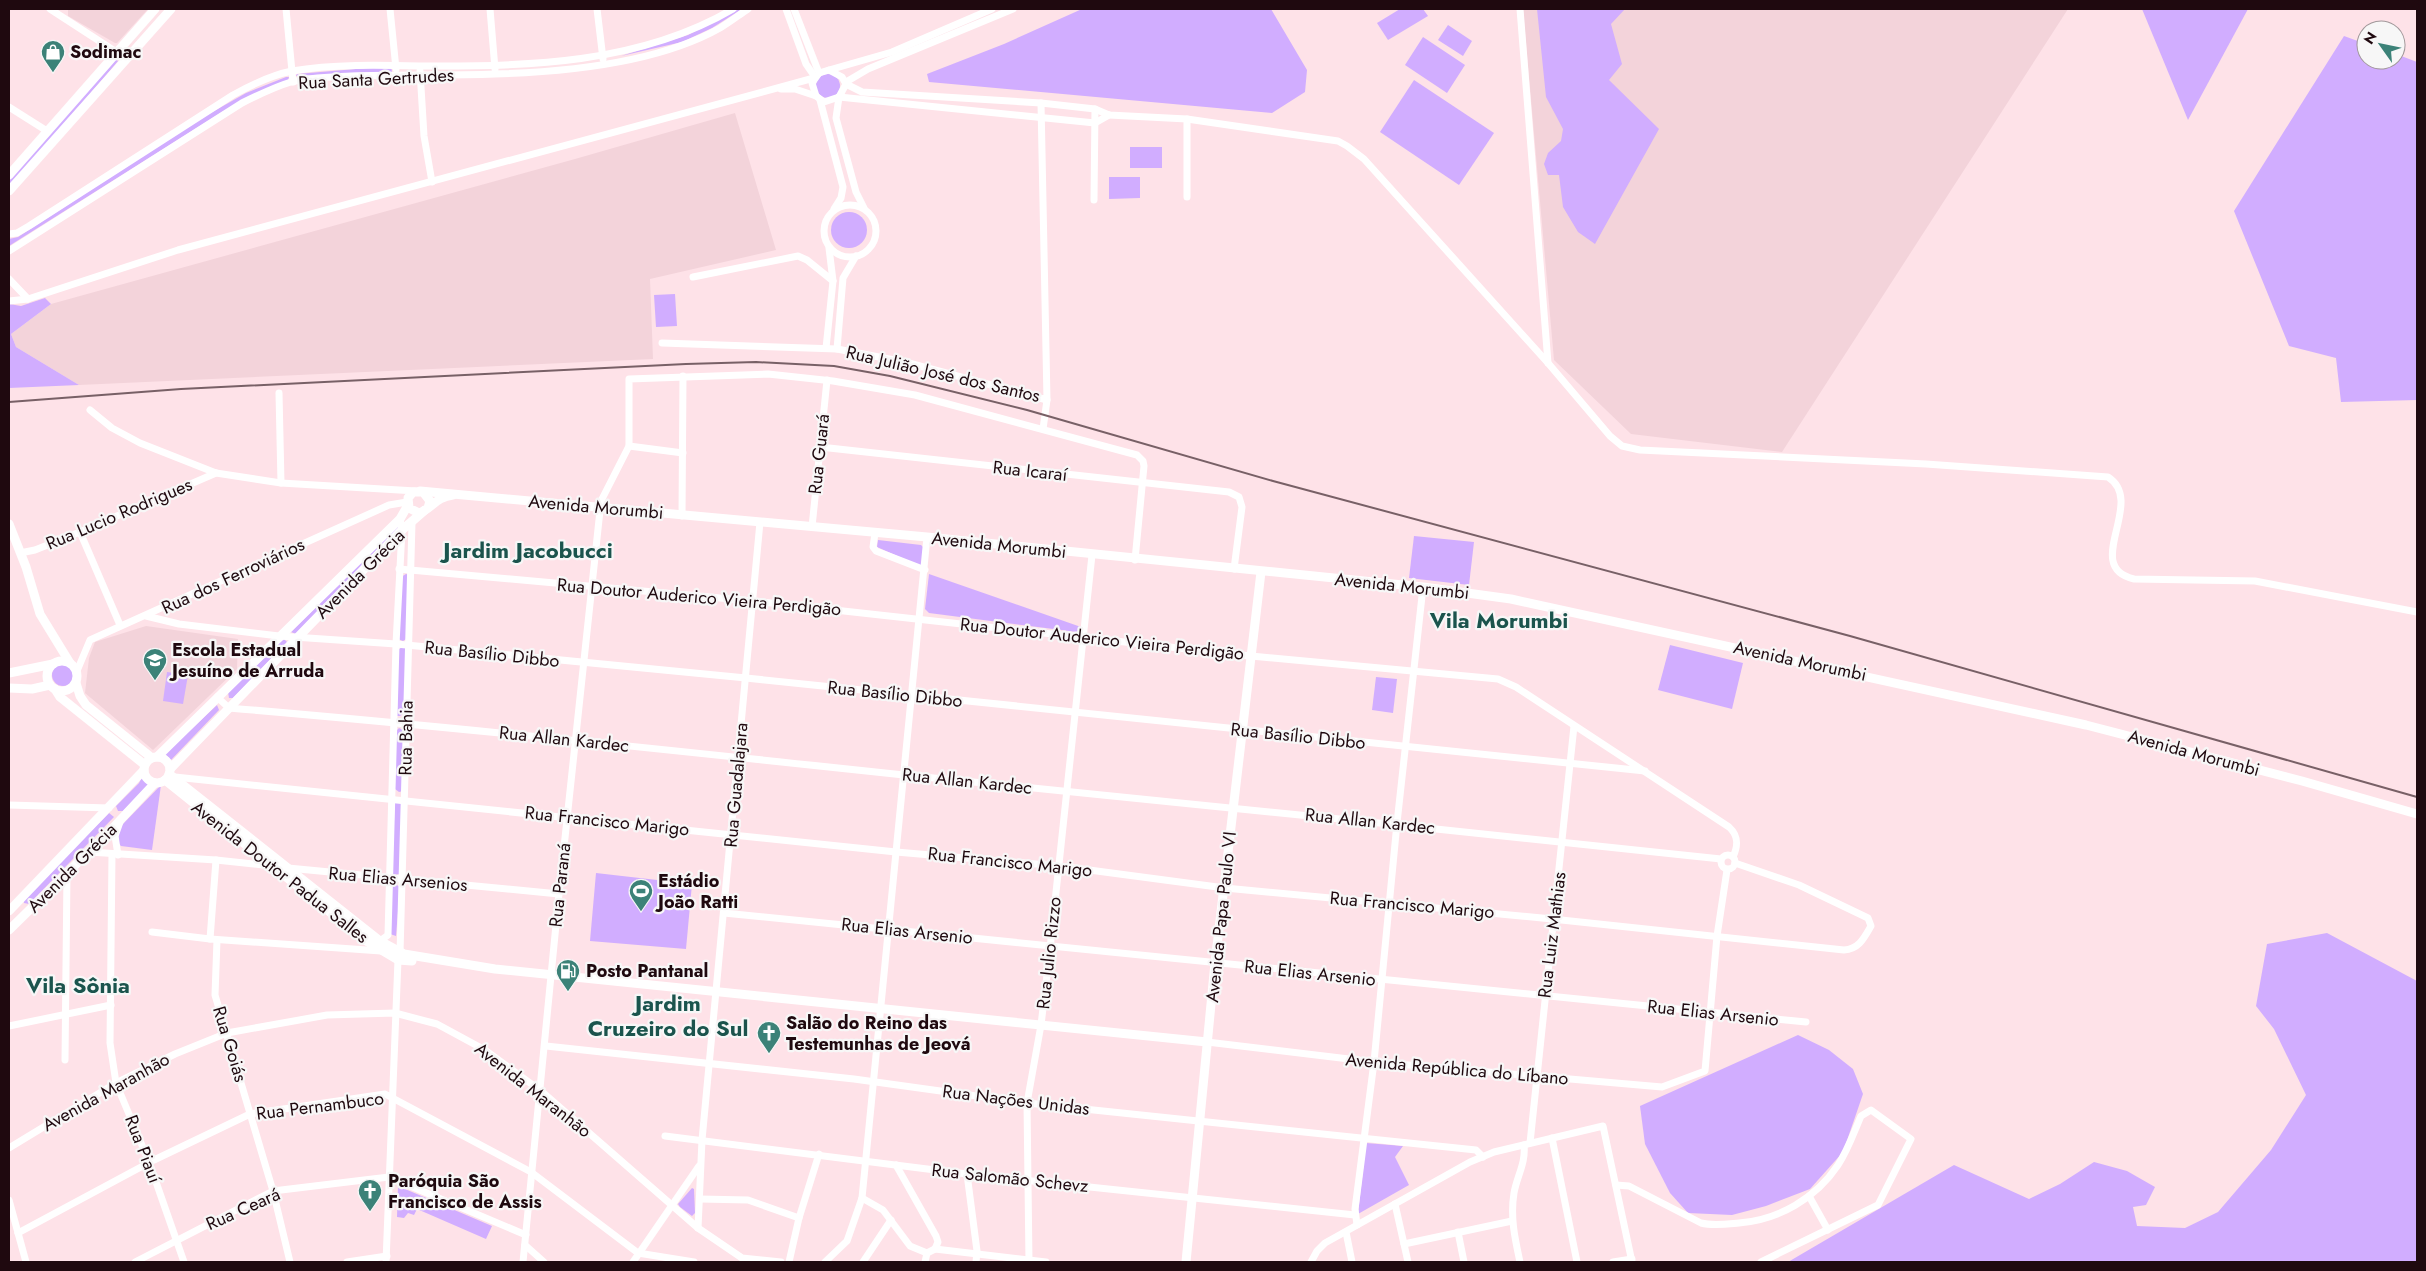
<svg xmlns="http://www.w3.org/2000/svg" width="2426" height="1271" viewBox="0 0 2426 1271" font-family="Jost,sans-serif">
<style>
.built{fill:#f3d3da}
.green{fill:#d1adff}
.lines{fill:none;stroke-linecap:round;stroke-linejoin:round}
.minor{stroke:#fff;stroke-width:7}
.major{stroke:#fff;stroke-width:9}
.rail{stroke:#786066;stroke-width:2}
.labels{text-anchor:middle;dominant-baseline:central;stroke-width:4.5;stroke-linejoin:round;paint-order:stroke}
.poi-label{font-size:18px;font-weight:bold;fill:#1f090f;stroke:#f7f7f7;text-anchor:start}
.street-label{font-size:18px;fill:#1f090f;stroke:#f7f7f7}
.district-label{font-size:22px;font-weight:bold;fill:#1b544d;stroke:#f7f7f7}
</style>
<rect width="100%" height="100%" fill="#fee2e8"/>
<g class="built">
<path d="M68,9H148L117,43H115L68,16Z"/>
<path d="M1523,9H2068L1782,452L1631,434L1554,360Z"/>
<path d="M735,113L776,250L650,279L653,359L79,385L16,347L11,334L51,304L575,159Z"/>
<path d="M146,626L238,639L237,669L153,750L85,693L89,658L95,642Z"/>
</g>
<g class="green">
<path d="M739,9H742L712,28L682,42L621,56L688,35Z"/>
<path d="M1082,9H1271L1307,70L1305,92L1272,113L929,82L927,74L1004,44Z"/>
<path d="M1400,9H1423L1428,16L1388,40L1377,23Z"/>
<path d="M1537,9H1625L1611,24L1622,64L1609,80L1659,129L1595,244L1578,232L1563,207L1559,175H1548L1544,164L1548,153L1561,141L1563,129L1546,97Z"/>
<path d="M2142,9H2248L2188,120Z"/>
<path d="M1448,25L1472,41L1463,56L1438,40Z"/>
<path d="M2344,36L2366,44V60H2396V54L2417,62V400L2341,402L2336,358L2289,346L2234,211Z"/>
<path d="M1423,37L1465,65L1447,93L1405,65Z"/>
<path d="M115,59L118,61L113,67L9,188V181Z"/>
<path d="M391,66L392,72L296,76L297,74Z"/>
<circle cx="828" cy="86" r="12"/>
<path d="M286,77H289L288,80L222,112L9,246V239L18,237L200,119L246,93Z"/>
<path d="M1414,80L1494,133L1459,185L1380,132Z"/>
<rect x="1130" y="147" width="32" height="21"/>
<path d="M1109,177H1140V198L1109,199Z"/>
<circle cx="849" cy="230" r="18"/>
<path d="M675,294L677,326L656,327L654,295Z"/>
<path d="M45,298L51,304L11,334L16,347L79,385L9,388V304L21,306Z"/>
<path d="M397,526H400L296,634L291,632Z"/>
<path d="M1414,536L1474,542L1469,585L1409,578Z"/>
<path d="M878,540L921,545L924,548L922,567L877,547Z"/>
<path d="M406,574L409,575L408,638L403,641L398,639L401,577Z"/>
<path d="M929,574L1081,627L1077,632L929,613L925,609Z"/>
<path d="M284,639L287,642L233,698H229L228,692Z"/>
<path d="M1670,645L1743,663L1732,709L1658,690Z"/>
<path d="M402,647L406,648L405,712L400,716H397L398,650Z"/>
<circle cx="63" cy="675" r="11"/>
<path d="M167,672L188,675L183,704L163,701Z"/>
<path d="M1376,677L1397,679L1393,713L1372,710Z"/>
<path d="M217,705L219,710L171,760L165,754Z"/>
<path d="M399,728L403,730V791L399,792L395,789L396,731Z"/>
<path d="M142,777L149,784L123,811H118L116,806L139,783Z"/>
<path d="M161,785L152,850L121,846L118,843L119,828Z"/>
<path d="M397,802L402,804L400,874L391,875L395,803Z"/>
<path d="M109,813L114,817L29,904L24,903L23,900Z"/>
<path d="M596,873L692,884L686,949L590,941Z"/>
<path d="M395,884L400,887L396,936L390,934L391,886Z"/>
<path d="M2327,933L2417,981V1262H1788L1954,1165L2029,1199L2060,1184L2094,1162L2127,1171L2155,1187L2146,1205L2133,1207L2137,1226L2185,1228L2218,1212L2271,1150L2306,1095L2274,1029L2256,1006L2267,944Z"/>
<path d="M1798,1035L1829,1050L1853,1069L1863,1094L1843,1152L1810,1189L1766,1206L1732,1215L1688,1213L1670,1193L1645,1144L1640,1106Z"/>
<path d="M1366,1143L1403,1146L1395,1157L1409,1185L1358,1214Z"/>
<path d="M398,1186L492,1226L486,1239L417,1209L414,1215L408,1213L404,1218L397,1217Z"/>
<path d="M692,1188L694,1189L695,1213L692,1216L680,1207L678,1204Z"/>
</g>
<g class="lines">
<g class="minor">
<path d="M50,9L127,59"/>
<path d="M286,9L293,82"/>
<path d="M390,9L396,69"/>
<path d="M490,9L495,69"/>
<path d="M597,9L603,59"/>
<path d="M786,9L806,64L815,77"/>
<path d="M794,9L819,73"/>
<path d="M1520,9L1548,363"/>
<path d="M829,70L892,52L992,9"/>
<path d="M829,70L842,77L846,84L839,97L824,102L816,96L812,83L819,73Z"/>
<path d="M420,71L424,136L432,182"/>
<path d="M846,82L868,69L1013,9"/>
<path d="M846,84L862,92L1041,103L1095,109L1109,115L1187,119L1338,141L1347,146L1364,159L1548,363L1610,436L1622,446L1640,450L1926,464L2108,477C2147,502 2081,567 2134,579L2255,581L2417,612"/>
<path d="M781,89H795L816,96"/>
<path d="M839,97L1095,123L1109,115"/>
<path d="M839,97L836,118L856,192L864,208"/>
<path d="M820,100L843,187L841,198L834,209"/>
<path d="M9,107L47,131"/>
<path d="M1187,119V197"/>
<path d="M1094,200L1095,109"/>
<circle cx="850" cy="231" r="26"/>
<path d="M9,234L17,233L29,226L233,95C251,85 272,75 292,71C333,64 379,65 420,66C526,67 639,64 733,9"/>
<path d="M9,251L242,103C258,95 274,87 291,82C310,77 332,77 351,76C399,74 447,76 495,74C566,72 658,63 720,28C730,22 739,15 748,9"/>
<path d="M693,277L798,256L807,260L833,281"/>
<path d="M9,279L28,299"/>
<path d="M9,301L28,299L178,250L814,78"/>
<path d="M662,343L837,349L905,362L1047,400L1041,103"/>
<path d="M826,348L833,281L829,248"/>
<path d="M837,349L843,278L856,256"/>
<path d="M279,393L281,483"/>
<path d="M90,410L112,428L140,443L216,473L281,483L416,491"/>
<path d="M1043,429L1047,400"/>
<path d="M629,446L683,453"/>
<path d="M820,447L1229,492L1239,497L1242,507L1234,569"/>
<path d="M682,516L683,376"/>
<path d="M812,527L827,380"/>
<path d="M80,532L120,625"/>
<path d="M875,533L873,547L876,551L925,570"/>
<path d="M20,553L35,550L80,532L216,473"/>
<path d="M399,569L753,601L1251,656L1498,679L1516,687L1729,827C1739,836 1738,846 1733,857"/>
<path d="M146,616L179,624L279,636L396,644L746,678L1645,771"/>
<path d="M77,671L90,640L389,505L407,502"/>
<path d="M217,697L229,708C454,727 679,751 904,775C1176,803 1449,829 1721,859"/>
<path d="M175,777L896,852L1059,866L1225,888L1552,919L1844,950C1859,949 1864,938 1871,926L1868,918L1799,885L1735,863"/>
<path d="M9,805L109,808"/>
<path d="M89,852L216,860L273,866"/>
<path d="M112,854L110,1043L116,1083L149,1162L184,1262"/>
<circle cx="1728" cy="862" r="7"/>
<path d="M118,855L115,836L120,822"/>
<path d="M288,868L559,894"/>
<path d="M724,913L1806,1022"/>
<path d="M152,932L210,939L381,951"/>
<path d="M210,939L216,860"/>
<path d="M217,940L215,995L273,1191L290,1262"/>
<path d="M380,941L388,935L396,644L402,530L400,519"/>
<path d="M400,953L412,523"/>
<path d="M9,1026L111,1005"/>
<path d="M1207,1042L1374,1062L1662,1087L1705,1071L1717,936L1727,870"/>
<path d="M546,1046L854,1079L1027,1103L1476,1150L1483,1157"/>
<path d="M65,1060L67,873"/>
<path d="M665,1136L967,1174L1355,1215"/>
<path d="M1552,1138L1577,1262"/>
<path d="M1530,1143L1574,726"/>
<path d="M9,1148L116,1083L175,1054L227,1033L327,1015L395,1013L437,1024L485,1050L541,1091L698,1228L742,1258L781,1262"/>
<path d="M896,1165L936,1236L938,1242L935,1249L927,1253"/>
<path d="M967,1174L977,1251L976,1262"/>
<path d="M1616,1185L1629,1186L1701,1223C1713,1226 1727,1224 1739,1223C1779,1220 1816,1198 1838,1165C1848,1150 1854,1132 1861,1116L1871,1110L1911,1139L1878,1205L1761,1262"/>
<path d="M1809,1196L1828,1230"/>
<path d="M862,1198L883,1210L910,1246L927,1253"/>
<path d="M700,1199L748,1200L799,1218"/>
<path d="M9,1200L26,1262"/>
<path d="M1395,1204L1408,1262"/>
<path d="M1357,1225L1355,1209L1374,1062L1397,823L1423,587"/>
<path d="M698,1228L702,1140L760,522"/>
<path d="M1346,1232L1352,1262"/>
<path d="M1458,1232L1464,1262"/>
<path d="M18,1233L154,1160L250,1114L385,1094L531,1172L638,1253L694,1262"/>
<path d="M1404,1244L1512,1221"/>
<path d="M525,1245L544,1262"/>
<path d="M935,1249L1046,1262"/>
<path d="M135,1262L273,1191L389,1177L526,1235"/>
<path d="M347,1262L387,1256"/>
<path d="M386,1262L398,960"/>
<path d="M523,1262L559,894L601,501L629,446V379L768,374L833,381L915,395L1137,455L1143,461L1144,466L1135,560"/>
<path d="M633,1262L699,1166"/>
<path d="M789,1262L799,1218L819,1154"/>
<path d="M825,1262L847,1241L862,1198L927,537"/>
<path d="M863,1262L891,1220"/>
<path d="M925,1262L927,1253"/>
<path d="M1029,1262L1027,1103L1041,1025L1049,958L1092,555"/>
<path d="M1311,1262L1317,1251L1325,1243L1470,1162L1494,1152L1603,1126L1632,1262"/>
<path d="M1520,1262C1515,1239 1510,1217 1514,1193C1517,1176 1526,1163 1524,1145"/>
<path d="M1613,1262L1632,1259"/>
</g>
<g class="major">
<path d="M9,175L155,9"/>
<path d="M9,191L171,9"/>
<path d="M420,491L927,537L1423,587L1511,599L2086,725L2302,781L2417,814"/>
<path d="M428,508L430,501L423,492H413L408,498L409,508L419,513C432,509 435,497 453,495"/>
<path d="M9,524L26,567L40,614L70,663"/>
<circle cx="62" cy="676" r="15"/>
<path d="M9,673L53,664"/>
<path d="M76,683L80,696L86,705L152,758"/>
<path d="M9,688L32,689L50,685"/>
<path d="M55,689L60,697L145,765"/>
<path d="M157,757L400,519L408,505"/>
<circle cx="157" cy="770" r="13"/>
<path d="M170,769L402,530L425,510"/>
<path d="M169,774L380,941L404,954L495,969L1207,1042"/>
<path d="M165,780L366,941L398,960L412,961"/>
<path d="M9,911L144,770"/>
<path d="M9,930L110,831L155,783"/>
<path d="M1186,1262L1215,963L1261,572"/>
</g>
<path class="rail" d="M9,402L181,389L686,364L756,362L834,366L890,376L1027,410L1273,481L1850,636L2417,797"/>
</g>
<defs>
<g id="shop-pin" transform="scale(1.25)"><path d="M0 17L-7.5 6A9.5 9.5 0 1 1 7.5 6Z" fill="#3c8278" stroke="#f7f7f7"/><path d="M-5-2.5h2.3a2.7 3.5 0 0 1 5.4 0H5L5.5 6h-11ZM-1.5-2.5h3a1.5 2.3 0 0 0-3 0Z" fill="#fff"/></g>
<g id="school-pin" transform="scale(1.25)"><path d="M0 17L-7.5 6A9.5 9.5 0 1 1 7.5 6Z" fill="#3c8278" stroke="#f7f7f7"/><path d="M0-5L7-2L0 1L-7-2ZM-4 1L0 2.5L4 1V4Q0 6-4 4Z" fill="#fff"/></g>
<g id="stadium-pin" transform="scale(1.25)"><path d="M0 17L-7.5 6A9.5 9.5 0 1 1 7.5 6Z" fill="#3c8278" stroke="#f7f7f7"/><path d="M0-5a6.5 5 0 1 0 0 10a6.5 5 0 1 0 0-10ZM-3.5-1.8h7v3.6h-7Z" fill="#fff"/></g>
<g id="fuel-pin" transform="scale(1.25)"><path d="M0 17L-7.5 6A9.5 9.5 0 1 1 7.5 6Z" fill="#3c8278" stroke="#f7f7f7"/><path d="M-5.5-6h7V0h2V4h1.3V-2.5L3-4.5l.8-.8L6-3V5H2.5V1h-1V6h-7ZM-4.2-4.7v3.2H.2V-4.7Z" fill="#fff"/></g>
<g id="church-pin" transform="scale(1.25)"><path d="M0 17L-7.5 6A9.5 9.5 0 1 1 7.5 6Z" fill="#3c8278" stroke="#f7f7f7"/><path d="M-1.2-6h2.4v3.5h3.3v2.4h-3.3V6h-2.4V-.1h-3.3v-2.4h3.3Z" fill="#fff"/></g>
</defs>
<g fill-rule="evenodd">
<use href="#shop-pin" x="53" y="52"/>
<use href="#school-pin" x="155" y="660"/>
<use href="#stadium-pin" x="641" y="891"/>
<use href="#fuel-pin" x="568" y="971"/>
<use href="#church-pin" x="769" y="1033"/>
<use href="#church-pin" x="370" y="1191"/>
</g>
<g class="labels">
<g class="poi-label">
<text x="70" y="52">Sodimac</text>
<text x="172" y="650">Escola Estadual<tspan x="172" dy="21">Jesuíno de Arruda</tspan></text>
<text x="658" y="881">Estádio<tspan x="658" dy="21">João Ratti</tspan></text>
<text x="586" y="971">Posto Pantanal</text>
<text x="786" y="1023">Salão do Reino das<tspan x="786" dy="21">Testemunhas de Jeová</tspan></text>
<text x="388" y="1181">Paróquia São<tspan x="388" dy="21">Francisco de Assis</tspan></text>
</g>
<g class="street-label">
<text transform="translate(376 79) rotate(-3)">Rua Santa Gertrudes</text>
<text transform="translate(943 374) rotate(13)">Rua Julião José dos Santos</text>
<text transform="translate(819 454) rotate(-84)">Rua Guará</text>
<text transform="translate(1030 471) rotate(6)">Rua Icaraí</text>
<text transform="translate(596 507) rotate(5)">Avenida Morumbi</text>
<text transform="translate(119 514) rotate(-23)">Rua Lucio Rodrigues</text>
<text transform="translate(999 545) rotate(6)">Avenida Morumbi</text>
<text transform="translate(360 574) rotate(-45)">Avenida Grécia</text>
<text transform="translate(233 576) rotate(-25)">Rua dos Ferroviários</text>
<text transform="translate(1402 586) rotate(6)">Avenida Morumbi</text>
<text transform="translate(699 597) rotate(5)">Rua Doutor Auderico Vieira Perdigão</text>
<text transform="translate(1102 639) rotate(6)">Rua Doutor Auderico Vieira Perdigão</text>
<text transform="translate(492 654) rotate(6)">Rua Basílio Dibbo</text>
<text transform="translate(1800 661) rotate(12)">Avenida Morumbi</text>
<text transform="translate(895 694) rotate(6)">Rua Basílio Dibbo</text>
<text transform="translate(1298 736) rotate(6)">Rua Basílio Dibbo</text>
<text transform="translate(406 738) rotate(-89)">Rua Bahia</text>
<text transform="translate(564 739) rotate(6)">Rua Allan Kardec</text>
<text transform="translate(2194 753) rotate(15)">Avenida Morumbi</text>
<text transform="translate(967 781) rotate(6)">Rua Allan Kardec</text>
<text transform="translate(736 785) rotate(-85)">Rua Guadalajara</text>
<text transform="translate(607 821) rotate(6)">Rua Francisco Marigo</text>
<text transform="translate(1370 821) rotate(6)">Rua Allan Kardec</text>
<text transform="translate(1010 862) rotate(6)">Rua Francisco Marigo</text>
<text transform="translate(72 868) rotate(-45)">Avenida Grécia</text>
<text transform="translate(280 872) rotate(38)">Avenida Doutor Padua Salles</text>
<text transform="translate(398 879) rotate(5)">Rua Elias Arsenios</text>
<text transform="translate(560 885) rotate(-84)">Rua Paraná</text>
<text transform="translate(1412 905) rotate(5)">Rua Francisco Marigo</text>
<text transform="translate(1221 917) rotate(-84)">Avenida Papa Paulo VI</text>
<text transform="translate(907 931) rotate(6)">Rua Elias Arsenio</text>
<text transform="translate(1552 935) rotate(-83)">Rua Luiz Mathias</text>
<text transform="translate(1049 953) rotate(-84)">Rua Julio Rizzo</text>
<text transform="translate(1310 973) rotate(6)">Rua Elias Arsenio</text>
<text transform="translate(1713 1013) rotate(6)">Rua Elias Arsenio</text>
<text transform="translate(230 1044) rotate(73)">Rua Goiás</text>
<text transform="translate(1457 1069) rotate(5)">Avenida República do Líbano</text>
<text transform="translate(533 1090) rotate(38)">Avenida Maranhão</text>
<text transform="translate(106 1092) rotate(-29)">Avenida Maranhão</text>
<text transform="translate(1016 1100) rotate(7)">Rua Nações Unidas</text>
<text transform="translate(320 1106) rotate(-7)">Rua Pernambuco</text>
<text transform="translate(143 1149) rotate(69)">Rua Piauí</text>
<text transform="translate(1010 1178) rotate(6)">Rua Salomão Schevz</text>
<text transform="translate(243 1209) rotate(-24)">Rua Ceará</text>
</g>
<g class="district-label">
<text x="528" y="550">Jardim Jacobucci</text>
<text x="1499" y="620">Vila Morumbi</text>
<text x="78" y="985">Vila Sônia</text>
<text x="668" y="1003">Jardim<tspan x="668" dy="25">Cruzeiro do Sul</tspan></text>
</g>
</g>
<rect width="2426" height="1271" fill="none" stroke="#1f090f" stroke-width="20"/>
<g transform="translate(2381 45) rotate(303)"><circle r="24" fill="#f7f7f7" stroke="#a1989a"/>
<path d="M0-4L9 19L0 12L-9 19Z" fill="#3c8278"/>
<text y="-8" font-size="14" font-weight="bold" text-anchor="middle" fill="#1f090f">N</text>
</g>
</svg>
